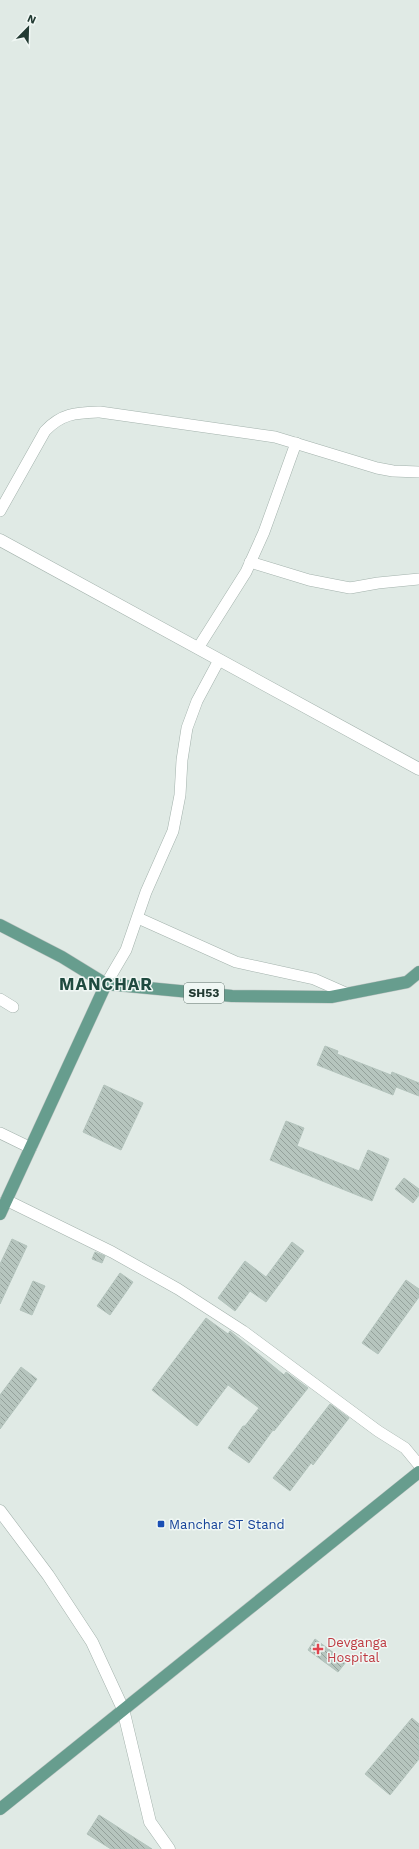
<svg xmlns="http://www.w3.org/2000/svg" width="419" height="1849" viewBox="0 0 419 1849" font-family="'Work Sans',sans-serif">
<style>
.building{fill:url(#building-back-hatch);stroke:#b3c3bc}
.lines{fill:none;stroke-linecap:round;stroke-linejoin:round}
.minor-casing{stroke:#a3b2ac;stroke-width:12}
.tertiary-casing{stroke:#a3b2ac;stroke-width:13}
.primary-casing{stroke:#bdc4c2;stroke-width:13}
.minor{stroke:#fff;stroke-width:11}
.tertiary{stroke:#fff;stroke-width:12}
.primary{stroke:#679d8e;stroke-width:12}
.transit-dot{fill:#1a4fb4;stroke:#f0f7f4;stroke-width:1.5}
.health-dot{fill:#e0444e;stroke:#f0f7f4;stroke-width:1.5}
.labels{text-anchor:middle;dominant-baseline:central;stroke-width:3;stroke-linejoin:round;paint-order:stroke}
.shield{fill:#f0f7f4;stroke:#60736c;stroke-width:1}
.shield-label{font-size:12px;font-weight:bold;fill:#223a32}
.transit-label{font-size:13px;fill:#164399;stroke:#f0f7f4;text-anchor:start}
.health-label{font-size:13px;fill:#be3a42;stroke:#f0f7f4;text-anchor:start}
.district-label{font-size:17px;font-weight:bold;letter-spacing:1px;fill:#1f4a3f;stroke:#f0f7f4}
</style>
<defs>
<pattern id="building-back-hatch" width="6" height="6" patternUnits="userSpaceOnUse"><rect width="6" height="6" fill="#b6c5be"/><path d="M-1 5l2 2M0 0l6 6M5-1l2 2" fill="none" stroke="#94a19b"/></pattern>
</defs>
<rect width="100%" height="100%" fill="#e0eae5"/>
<g class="building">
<path d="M325,1046L338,1051L337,1054L391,1075L392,1072L419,1083V1096L396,1087L393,1095L317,1065Z"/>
<path d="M104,1085L143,1103L121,1150L83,1132Z"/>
<path d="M286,1121L304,1128L297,1146L359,1171L368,1150L389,1159L372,1201L270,1160Z"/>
<path d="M404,1178L419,1189V1195L413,1203L395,1189Z"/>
<path d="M12,1239L27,1246L0,1304V1264Z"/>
<path d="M292,1242L304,1251L266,1302L250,1291L235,1311L218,1298L245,1261L266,1277Z"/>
<path d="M95,1252L105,1256L102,1263L92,1259Z"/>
<path d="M120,1273L133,1282L110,1315L97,1306Z"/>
<path d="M406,1280L419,1289V1297L378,1354L362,1343Z"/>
<path d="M33,1281L45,1286L32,1315L20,1310Z"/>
<path d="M206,1318L228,1334L230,1331L284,1375L286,1372L308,1388L274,1431L273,1430L249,1463L228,1448L243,1426H245L259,1408L228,1385L197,1426L152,1390Z"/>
<path d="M21,1367L37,1379L0,1429V1395Z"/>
<path d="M330,1404L349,1418L313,1465L311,1463L290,1491L273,1478Z"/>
<path d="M315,1639L346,1662L338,1672L308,1650Z"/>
<path d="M412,1718L419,1724V1759L390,1795L365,1774Z"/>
<path d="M99,1815L152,1849H111L87,1834Z"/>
</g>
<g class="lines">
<g class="minor-casing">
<g id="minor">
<path d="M0,511L45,431C62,413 76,413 100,412L275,437L377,468L393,471L419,472"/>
<path d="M250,562L309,580L350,588L378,583L419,579"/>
<path d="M198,648L246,572L264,532L296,443"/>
<path d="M138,918L236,962L314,979L348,994"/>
<path d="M106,984L126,950L146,892L173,831L180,795L182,760L187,728L197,701L219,660"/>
<path d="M0,999L13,1007"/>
<path d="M0,1133L31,1148"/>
<path d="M6,1200L112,1252L178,1289L243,1331L378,1431L405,1448L419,1465"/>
</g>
</g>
<g class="tertiary-casing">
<g id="tertiary">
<path d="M0,540L419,769"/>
<path d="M0,1511L48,1575L92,1642L123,1709L150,1822L169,1849"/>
</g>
</g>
<g class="primary-casing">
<g id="primary">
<path d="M0,925L62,957L106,984L232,996L331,997L407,982L419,972"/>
<path d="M0,1214L106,984"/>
<path d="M0,1809L419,1472"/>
</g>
</g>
<use href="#minor" class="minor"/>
<use href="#tertiary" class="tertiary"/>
<use href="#primary" class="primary"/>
</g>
<rect class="transit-dot" x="157" y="1520" width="8" height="8" rx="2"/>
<path class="health-dot" d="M316 1643h4v4h4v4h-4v4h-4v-4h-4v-4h4z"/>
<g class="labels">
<rect class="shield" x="184" y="983" width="40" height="20" rx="3"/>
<g class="shield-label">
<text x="204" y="993">SH53</text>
</g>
<g class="transit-label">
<text x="169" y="1524">Manchar ST Stand</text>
</g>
<g class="health-label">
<text x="327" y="1642">Devganga<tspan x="327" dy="15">Hospital</tspan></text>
</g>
<g class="district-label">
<text x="106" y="984">MANCHAR</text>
</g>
</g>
<g transform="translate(28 28) rotate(23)" stroke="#f0f7f4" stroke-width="3" paint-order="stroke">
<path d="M0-3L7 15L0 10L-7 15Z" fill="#223a32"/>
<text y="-6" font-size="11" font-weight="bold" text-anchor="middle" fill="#223a32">N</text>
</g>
</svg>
